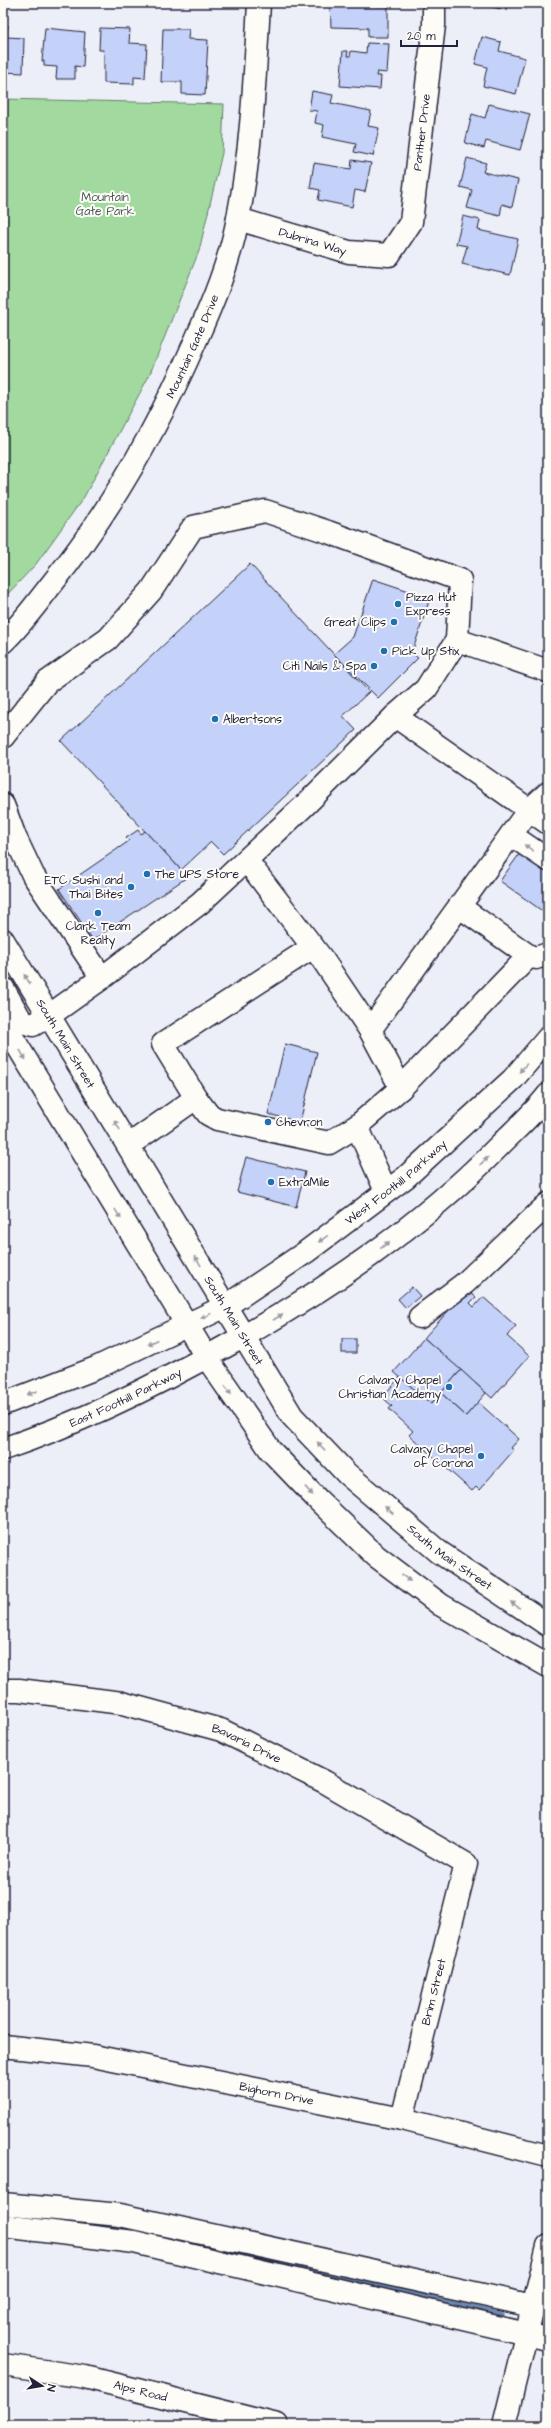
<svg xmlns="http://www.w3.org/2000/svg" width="551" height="2428" viewBox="0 0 551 2428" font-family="'Architects Daughter',sans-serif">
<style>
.green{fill:#a2d99e;stroke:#627e6c}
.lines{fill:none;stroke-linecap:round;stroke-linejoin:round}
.stream{stroke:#6d89ae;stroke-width:5.5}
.building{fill:#c4d1f8;stroke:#22223b}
.minor-casing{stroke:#22223b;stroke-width:25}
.major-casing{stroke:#22223b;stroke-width:25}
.minor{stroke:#fdfcf7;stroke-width:22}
.major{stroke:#fdfcf7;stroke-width:22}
.oneway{fill:#9a9aa2}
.poi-dot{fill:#1f6fb2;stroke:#fdfcf7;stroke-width:1.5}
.labels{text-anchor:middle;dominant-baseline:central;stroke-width:4;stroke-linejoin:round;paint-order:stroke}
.street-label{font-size:12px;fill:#22223b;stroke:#fdfcf7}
.park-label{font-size:12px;fill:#485959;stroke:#fdfcf7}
.poi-label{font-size:12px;fill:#22223b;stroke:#fdfcf7;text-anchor:start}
</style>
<rect width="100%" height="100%" fill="#eceff7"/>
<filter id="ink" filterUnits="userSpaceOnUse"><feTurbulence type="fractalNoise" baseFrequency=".025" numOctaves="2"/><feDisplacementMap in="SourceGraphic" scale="8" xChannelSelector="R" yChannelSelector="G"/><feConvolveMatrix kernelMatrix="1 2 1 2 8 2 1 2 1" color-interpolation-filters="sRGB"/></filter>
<g filter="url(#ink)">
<path class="green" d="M3,99L224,104L222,153L199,251L149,376L84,497L36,564L3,599Z"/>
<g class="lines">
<g class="stream">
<path d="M55,2220L104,2227"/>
<path d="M152,2235L502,2315"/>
<path d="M544,2325L548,2326"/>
</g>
</g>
<g class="building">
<path d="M330,3H376V6H388V37H368V28L331,27Z"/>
<path d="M473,3H508L506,10Z"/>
<path d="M3,25H8L7,37L24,38L23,73L3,72Z"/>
<path d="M45,28L85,32L83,67L75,66V79H56L57,67L44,66V61H42Z"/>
<path d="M100,28L130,29L129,43L147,44L145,78L134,77V84L104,83V55L103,50H99Z"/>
<path d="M163,29H189L188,39L208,40L205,95L182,94V82H161Z"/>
<path d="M482,37L501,42L499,51L525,58L516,94L483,86L487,67L475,64Z"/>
<path d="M367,43L389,44L387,73L377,72L376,76H381L380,89L340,86L343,51H348L347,56H350L351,51L366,53Z"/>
<path d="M312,91L333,95L331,103L371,111L368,126L379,128L373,156L354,152L356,144L322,137L324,125L315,123L317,111L309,110Z"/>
<path d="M489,104L530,114L520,150L486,141L484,148L465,143L472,114L485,118Z"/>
<path d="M467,158L486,163L483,172L518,180L512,207L502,204L500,216L467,208L472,190L460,187Z"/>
<path d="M352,160L371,163L365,192L355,190L352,207L318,200L320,190L310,188L314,163L351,169Z"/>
<path d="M463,216L480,220L478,230L518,239L510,275L462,264L467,246L456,244Z"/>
<path d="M548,300V326L541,324Z"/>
<path d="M250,564L369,692L343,716L356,730L223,854L211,842L181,870L61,741Z"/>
<path d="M373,579L430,598L412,653L418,658L378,698L334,654L353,637Z"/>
<path d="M138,830L141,834L145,831L181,870L186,878L93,940L59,889L129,841L126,838Z"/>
<path d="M523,849L548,867V915L500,881Z"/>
<path d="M285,1044L317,1052L300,1122L268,1114Z"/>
<path d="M246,1157L305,1172L296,1207L237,1192Z"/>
<path d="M412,1287L420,1296L406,1308L398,1299Z"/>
<path d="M465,1292L470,1296L472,1294L476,1297L470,1303L474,1307L483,1297L516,1326L507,1336L529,1356L492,1398L424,1338Z"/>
<path d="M424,1338L461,1370L431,1404L394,1372Z"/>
<rect x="342" y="1339" width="14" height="14"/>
<path d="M461,1370L486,1393L466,1416L441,1393Z"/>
<path d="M400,1377L431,1404L441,1393L466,1416L478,1402L519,1439L511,1448L514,1450L479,1490L476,1487L472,1491L409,1435L413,1431L389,1409L392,1406L382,1397Z"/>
</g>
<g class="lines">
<g class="minor-casing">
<g id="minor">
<path id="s1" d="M238,219L349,252L389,255L411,222L434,25V3"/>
<path d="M457,640L548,671"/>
<path d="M395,716L548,823"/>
<path d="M3,737L47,682L108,639L151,591L193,527L265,511L328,532L460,580L457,640L426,689L395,716L303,807L200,903L102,978"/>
<path d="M3,805L15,837L33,875L102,978L50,1015"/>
<path d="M511,835L548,860"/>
<path d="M247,861L323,960L370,1030"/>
<path d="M529,956L536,958L548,954"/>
<path d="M401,1088L529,956L460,907"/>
<path d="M196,1098L208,1114L217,1119L329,1143L357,1126"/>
<path d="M129,1145L196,1098L163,1044L313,947"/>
<path d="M386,1191L357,1126L401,1088L370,1030L528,811L548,793"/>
<path d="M420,1317L465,1283L548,1204"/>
<path id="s2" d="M3,1690H19L122,1703L221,1730L325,1782L466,1864L402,2119"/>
<path id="s3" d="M3,2046L93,2056L402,2119L548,2156"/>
<path d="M3,2204L120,2215L533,2306"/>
<path d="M3,2226L134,2242L548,2339"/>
<path id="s4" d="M3,2365L85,2377L277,2425"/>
<path d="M504,2425L548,2246"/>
</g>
</g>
<g class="major-casing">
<g id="major">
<path id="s5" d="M3,642C21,625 36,604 51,585C111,511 157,429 195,342C213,302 230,261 238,218C252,148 255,74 259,3"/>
<path id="s6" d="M3,940L292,1416L347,1474L439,1552L548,1625"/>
<path d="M3,988L22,1022L33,1025L50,1015"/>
<path d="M3,1022L207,1358L271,1451L318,1500L376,1556L441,1605L548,1666"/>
<path id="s7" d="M3,1404L96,1368L226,1306L306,1252L406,1177L513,1079L548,1038"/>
<path id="s8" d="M3,1449C83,1422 157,1385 230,1344C328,1289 421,1226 500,1145C516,1129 534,1113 548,1095"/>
</g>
</g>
<use href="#minor" class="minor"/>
<use href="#major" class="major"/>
</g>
<defs><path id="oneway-solid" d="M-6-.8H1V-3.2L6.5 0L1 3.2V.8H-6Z"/></defs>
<g class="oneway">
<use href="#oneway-solid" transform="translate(529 848) rotate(-146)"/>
<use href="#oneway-solid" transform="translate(27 979) rotate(-122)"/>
<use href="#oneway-solid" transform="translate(23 1055) rotate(59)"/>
<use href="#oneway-solid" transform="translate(523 1068) rotate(131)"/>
<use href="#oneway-solid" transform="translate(117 1125) rotate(-121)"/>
<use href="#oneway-solid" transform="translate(484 1161) rotate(-43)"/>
<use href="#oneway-solid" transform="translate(118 1214) rotate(58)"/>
<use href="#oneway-solid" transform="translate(323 1239) rotate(144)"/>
<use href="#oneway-solid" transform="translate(385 1245) rotate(-37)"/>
<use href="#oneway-solid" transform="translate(198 1261) rotate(-121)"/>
<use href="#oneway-solid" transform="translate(206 1316) rotate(154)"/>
<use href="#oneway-solid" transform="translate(278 1317) rotate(-33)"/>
<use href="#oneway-solid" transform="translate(152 1342) rotate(155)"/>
<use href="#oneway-solid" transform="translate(228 1390) rotate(55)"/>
<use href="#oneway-solid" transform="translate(32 1393) rotate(159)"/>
<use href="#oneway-solid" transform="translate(321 1446) rotate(-133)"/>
<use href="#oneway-solid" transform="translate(309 1491) rotate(47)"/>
<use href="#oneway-solid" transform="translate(389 1510) rotate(-139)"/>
<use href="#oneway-solid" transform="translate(406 1578) rotate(37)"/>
<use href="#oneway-solid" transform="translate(515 1605) rotate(-145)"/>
</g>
</g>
<g class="poi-dot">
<circle cx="398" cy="604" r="4"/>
<circle cx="394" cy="622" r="4"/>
<circle cx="384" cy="651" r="4"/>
<circle cx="374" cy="666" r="4"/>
<circle cx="215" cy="719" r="4"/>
<circle cx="147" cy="874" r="4"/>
<circle cx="131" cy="887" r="4"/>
<circle cx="98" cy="913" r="4"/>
<circle cx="268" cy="1122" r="4"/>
<circle cx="271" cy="1182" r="4"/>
<circle cx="449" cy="1387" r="4"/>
<circle cx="481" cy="1456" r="4"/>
</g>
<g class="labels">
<g class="street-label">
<text stroke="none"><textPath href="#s1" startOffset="286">Panther Drive</textPath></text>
<text stroke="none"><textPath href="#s1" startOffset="78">Dubrina Way</textPath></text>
<text stroke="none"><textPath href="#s5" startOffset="353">Mountain Gate Drive</textPath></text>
<text stroke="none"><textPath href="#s6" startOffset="121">South Main Street</textPath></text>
<text stroke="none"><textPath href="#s7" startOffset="454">West Foothill Parkway</textPath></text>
<text stroke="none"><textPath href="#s6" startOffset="445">South Main Street</textPath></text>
<text stroke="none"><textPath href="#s8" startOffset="133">East Foothill Parkway</textPath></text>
<text stroke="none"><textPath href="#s6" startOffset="769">South Main Street</textPath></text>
<text stroke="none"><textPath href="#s2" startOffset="251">Bavaria Drive</textPath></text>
<text transform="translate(434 1992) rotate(-76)">Brim Street</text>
<text stroke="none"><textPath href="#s3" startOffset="278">Bighorn Drive</textPath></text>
<text stroke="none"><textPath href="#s4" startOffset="140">Alps Road</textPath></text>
</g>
<g class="park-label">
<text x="105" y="197">Mountain<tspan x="105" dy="14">Gate Park</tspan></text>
</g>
<g class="poi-label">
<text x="406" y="597">Pizza Hut<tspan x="406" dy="14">Express</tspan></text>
<text x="386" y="622" text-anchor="end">Great Clips</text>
<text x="392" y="651">Pick Up Stix</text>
<text x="366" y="666" text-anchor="end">Citi Nails &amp; Spa</text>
<text x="223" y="719">Albertsons</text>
<text x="155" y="874">The UPS Store</text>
<text x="123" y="880" text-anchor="end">ETC Sushi and<tspan x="123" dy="14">Thai Bites</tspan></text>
<text x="98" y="926" text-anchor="middle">Clark Team<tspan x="98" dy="14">Realty</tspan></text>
<text x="276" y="1122">Chevron</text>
<text x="279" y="1182">ExtraMile</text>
<text x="441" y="1380" text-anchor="end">Calvary Chapel<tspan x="441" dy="14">Christian Academy</tspan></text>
<text x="473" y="1449" text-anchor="end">Calvary Chapel<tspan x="473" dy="14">of Corona</tspan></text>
</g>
</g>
<rect width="551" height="2428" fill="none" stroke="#fdfcf7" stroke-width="16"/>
<rect x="8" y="8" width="535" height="2412" fill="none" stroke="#22223b" stroke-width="1.5" filter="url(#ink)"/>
<g transform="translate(42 2386) rotate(102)" stroke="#fdfcf7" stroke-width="3" paint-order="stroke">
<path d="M0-3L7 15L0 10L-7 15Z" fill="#22223b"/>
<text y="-6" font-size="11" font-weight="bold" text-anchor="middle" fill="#22223b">N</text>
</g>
<path d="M401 40v6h56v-6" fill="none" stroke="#22223b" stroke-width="2"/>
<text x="407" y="40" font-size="12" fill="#22223b" stroke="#fdfcf7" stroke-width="3" paint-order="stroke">20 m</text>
</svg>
